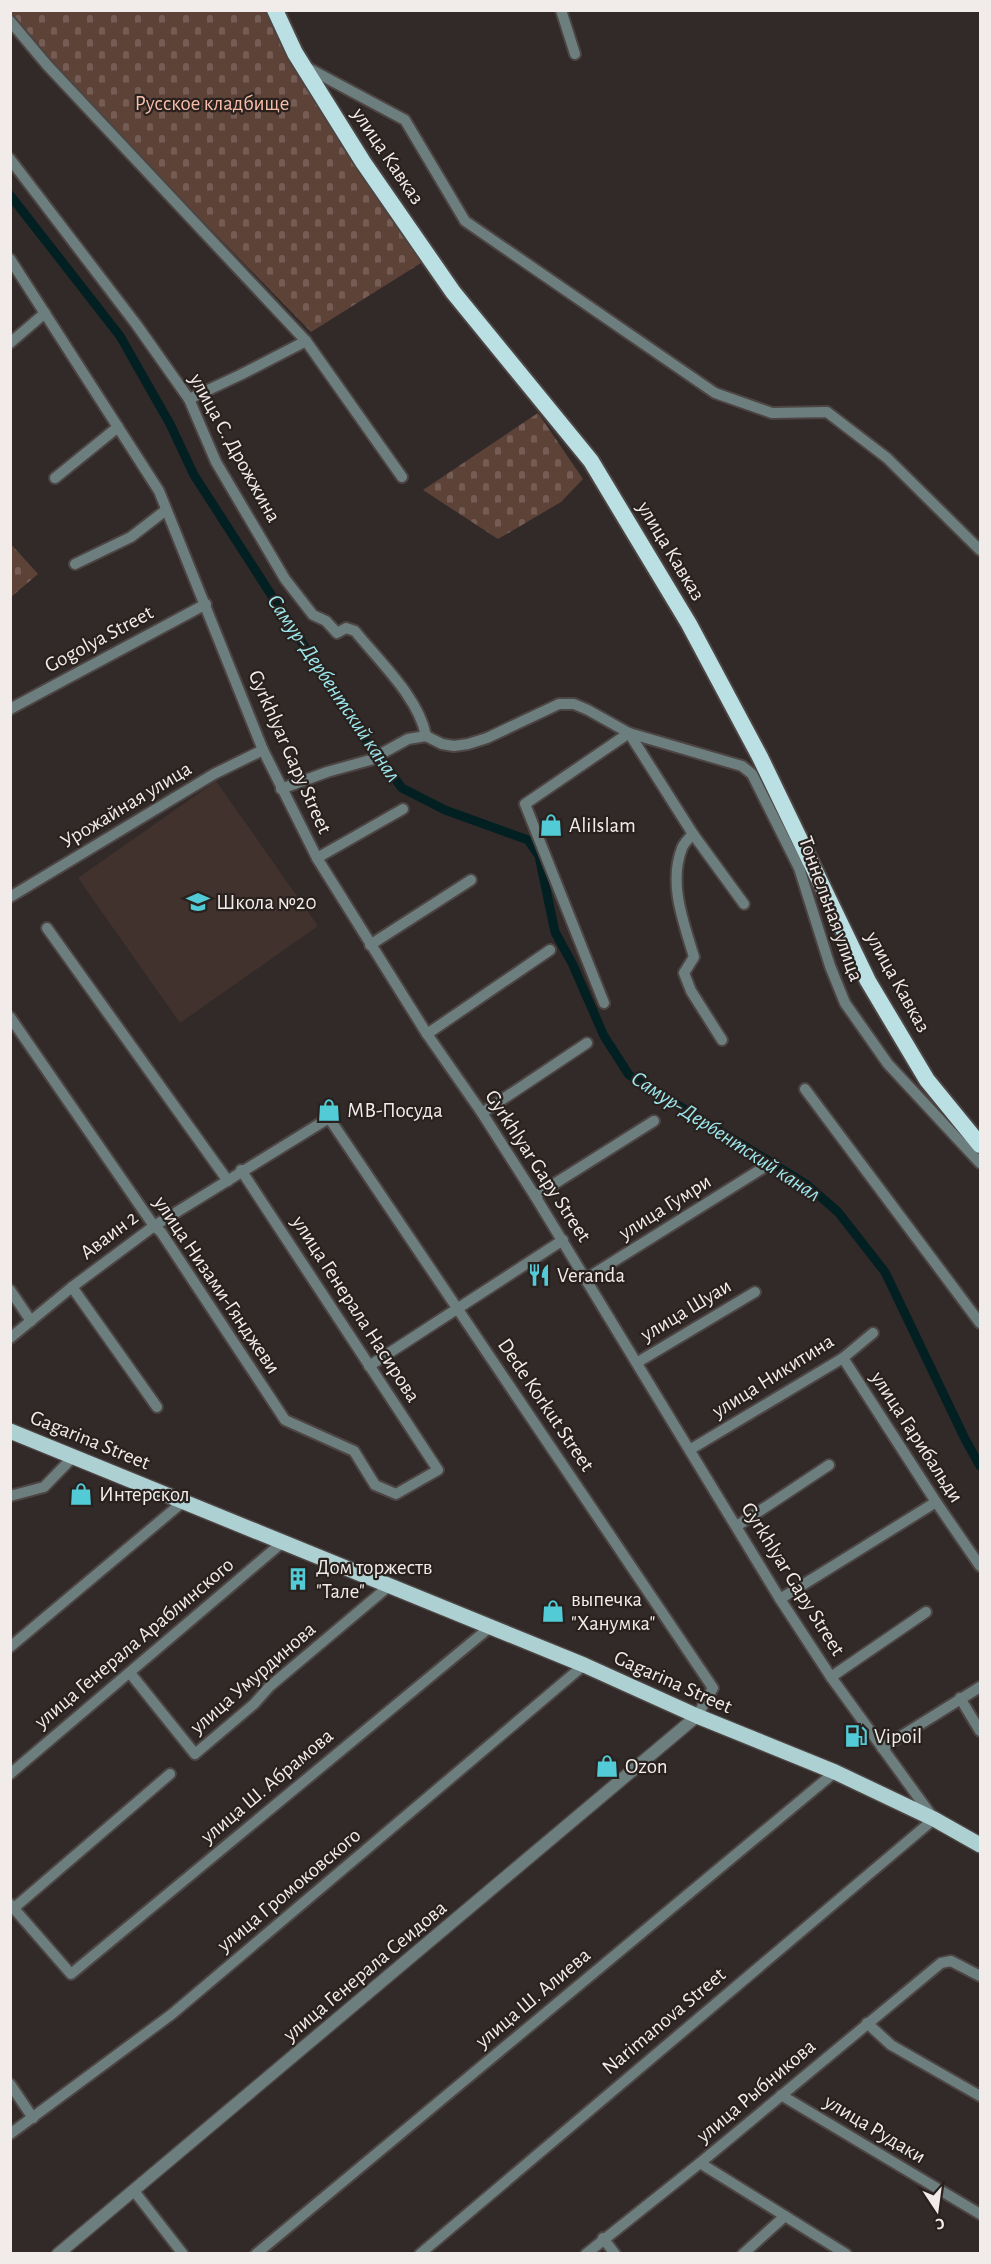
<svg xmlns="http://www.w3.org/2000/svg" width="991" height="2264" viewBox="0 0 991 2264" font-family="'Alegreya Sans',sans-serif">
<style>
.built{fill:#41322d}
.cemetery{fill:url(#cemetery-stones)}
.lines{fill:none;stroke-linecap:round;stroke-linejoin:round}
.canal{stroke:#021f22;stroke-width:9}
.minor-casing{stroke:#4d4543;stroke-width:14}
.tertiary-casing{stroke:#4d4543;stroke-width:15}
.primary-casing{stroke:#4d4543;stroke-width:18}
.trunk-casing{stroke:#4d4543;stroke-width:20}
.minor{stroke:#6d7e7f;stroke-width:10}
.tertiary{stroke:#6d7e7f;stroke-width:12}
.primary{stroke:#add0d3;stroke-width:15}
.trunk{stroke:#bae0e4;stroke-width:16}
.labels{text-anchor:middle;dominant-baseline:central;stroke-width:4.5;stroke-linejoin:round;paint-order:stroke}
.park-label{font-size:21px;fill:#f7bca7;stroke:#28211e}
.street-label{font-size:21px;fill:#f1ecea;stroke:#28211e}
.poi-label{font-size:21px;fill:#f1ecea;stroke:#28211e;text-anchor:start}
.water-label{font-size:22px;font-style:italic;fill:#9de7ee;stroke:#28211e}
</style>
<defs>
<pattern id="cemetery-stones" width="16" height="16" patternUnits="userSpaceOnUse" patternTransform="scale(1.5)"><rect width="16" height="16" fill="#5d4238"/><path d="M2 7V4a2 2 0 0 1 4 0v3zM10 15v-3a2 2 0 0 1 4 0v3z" fill="#755d55"/></pattern>
</defs>
<rect width="100%" height="100%" fill="#322a28"/>
<path class="built" d="M216,781L318,926L180,1023L78,878Z"/>
<g class="cemetery">
<path d="M11,10L265,11L300,79L421,263L311,332L110,126L11,17Z"/>
<path d="M538,413L583,479L561,502L498,539L423,490Z"/>
<path d="M10,543L38,574L11,597H10Z"/>
</g>
<g class="lines">
<path class="canal" d="M10,195L120,336L170,424L194,475L359,731L402,788L445,810L528,840L539,856L555,932L572,963L604,1036L629,1075L806,1184L838,1212L885,1272L965,1439L980,1466"/>
<g class="minor-casing">
<g id="minor">
<path d="M561,10L575,54"/>
<path d="M10,21L47,65L306,341L402,477"/>
<path d="M306,67L405,120L465,221L715,393L772,413L827,412L887,458L980,550"/>
<path d="M10,159L136,324L189,399L216,462L285,579L313,615L326,621L337,633L346,628L355,631C379,661 419,698 426,736"/>
<path d="M10,259L159,491L263,750L317,858L427,1034L482,1113L535,1196L780,1599L831,1677L934,1819L420,2254"/>
<path d="M10,343L45,313"/>
<path d="M189,399L240,375L306,341"/>
<path d="M55,478L118,427"/>
<path d="M75,564L131,537L166,510"/>
<path d="M10,709L206,604"/>
<path d="M281,789L327,772L370,760L408,739L426,736L442,744L454,746L468,744L487,738L559,704H574L588,710L629,733L693,834L744,904"/>
<path d="M693,834C689,838 684,843 682,848C668,884 684,923 694,957L684,973L691,991L722,1040"/>
<path d="M317,858L403,809"/>
<path d="M10,897L214,774L263,750"/>
<path d="M47,928L228,1181"/>
<path d="M370,945L471,880"/>
<path d="M604,1003L525,804L629,733L742,766L752,774L799,868L830,966L845,1003L888,1064L980,1163"/>
<path d="M10,1017L154,1226L161,1232L285,1420L354,1451L375,1485L396,1494L438,1470L241,1170"/>
<path d="M427,1034L550,950"/>
<path d="M805,1089L980,1323"/>
<path d="M482,1113L587,1043"/>
<path d="M535,1196L654,1121"/>
<path d="M587,1278L763,1168"/>
<path d="M72,1287L157,1407"/>
<path d="M10,1290L31,1321"/>
<path d="M10,1338L72,1287L154,1226L329,1118L713,1688L697,1716"/>
<path d="M843,1358L936,1502L980,1566"/>
<path d="M638,1362L755,1292"/>
<path d="M369,1366L563,1240"/>
<path d="M691,1449L843,1358L873,1333"/>
<path d="M10,1496L44,1487L73,1457"/>
<path d="M737,1526L829,1465"/>
<path d="M780,1599L936,1502"/>
<path d="M10,1647L184,1501"/>
<path d="M130,1673L195,1754L254,1704L269,1687L389,1586"/>
<path d="M831,1677L926,1612"/>
<path d="M960,1698L980,1731"/>
<path d="M882,1748L980,1687"/>
<path d="M10,1774L284,1541"/>
<path d="M10,1904L71,1974L489,1628"/>
<path d="M14,1908L170,1774"/>
<path d="M867,2023L891,2045L980,2096"/>
<path d="M10,2084L33,2118"/>
<path d="M781,2095L980,2214"/>
<path d="M10,2134L172,2014L584,1665"/>
<path d="M700,2163L846,2254"/>
<path d="M134,2191L183,2254"/>
<path d="M603,2238L615,2254"/>
<path d="M256,2254L835,1772"/>
<path d="M586,2254L700,2163L941,1963L951,1961L980,1976"/>
<path d="M743,2254L785,2216"/>
</g>
</g>
<g class="tertiary-casing">
<path id="tertiary" d="M58,2254L697,1716"/>
</g>
<g class="primary-casing">
<path id="primary" d="M10,1431L584,1665L697,1716L835,1772L934,1819L980,1845"/>
</g>
<g class="trunk-casing">
<path id="trunk" d="M275,10L295,53L363,162L453,292L591,461L689,624L760,757L868,981L927,1080L980,1145"/>
</g>
<use href="#minor" class="minor"/>
<use href="#tertiary" class="tertiary"/>
<use href="#primary" class="primary"/>
<use href="#trunk" class="trunk"/>
</g>
<defs>
<g id="shop-bare" transform="scale(1.8)"><path d="M-5-2.5h2.3a2.7 3.5 0 0 1 5.4 0H5L5.5 6h-11ZM-1.5-2.5h3a1.5 2.3 0 0 0-3 0Z" fill="#52cbd7" stroke="#28211e" stroke-width="2.5" paint-order="stroke"/></g>
<g id="school-bare" transform="scale(1.8)"><path d="M0-5L7-2L0 1L-7-2ZM-4 1L0 2.5L4 1V4Q0 6-4 4Z" fill="#52cbd7" stroke="#28211e" stroke-width="2.5" paint-order="stroke"/></g>
<g id="restaurant-bare" transform="scale(1.8)"><path d="M-5-6h1v4h1v-4h1v4h1v-4h1v5L-1.5 .5V6h-2V.5L-5-1ZM5-6V6H3V1.5H1.5Q1.5-4 5-6Z" fill="#52cbd7" stroke="#28211e" stroke-width="2.5" paint-order="stroke"/></g>
<g id="building-bare" transform="scale(1.8)"><path d="M-4-6H4V6H1V3H-1V6H-4ZM-2.5-4.3h1.7v1.8h-1.7ZM.8-4.3h1.7v1.8H.8ZM-2.5-1h1.7V.8h-1.7ZM.8-1h1.7V.8H.8Z" fill="#52cbd7" stroke="#28211e" stroke-width="2.5" paint-order="stroke"/></g>
<g id="fuel-bare" transform="scale(1.8)"><path d="M-5.5-6h7V0h2V4h1.3V-2.5L3-4.5l.8-.8L6-3V5H2.5V1h-1V6h-7ZM-4.2-4.7v3.2H.2V-4.7Z" fill="#52cbd7" stroke="#28211e" stroke-width="2.5" paint-order="stroke"/></g>
</defs>
<g fill-rule="evenodd">
<use href="#shop-bare" x="551" y="825"/>
<use href="#school-bare" x="198" y="902"/>
<use href="#shop-bare" x="329" y="1110"/>
<use href="#restaurant-bare" x="539" y="1275"/>
<use href="#shop-bare" x="81" y="1494"/>
<use href="#building-bare" x="298" y="1579"/>
<use href="#shop-bare" x="553" y="1611"/>
<use href="#fuel-bare" x="856" y="1736"/>
<use href="#shop-bare" x="607" y="1766"/>
</g>
<g class="labels">
<g class="park-label">
<text x="212" y="103">Русское кладбище</text>
</g>
<g class="street-label">
<text transform="translate(388 156) rotate(56)">улица Кавказ</text>
<text transform="translate(235 448) rotate(61)">улица С. Дрожжина</text>
<text transform="translate(671 551) rotate(59)">улица Кавказ</text>
<text transform="translate(99 639) rotate(-28)">Gogolya Street</text>
<text transform="translate(290 752) rotate(66)">Gyrkhlyar Gapy Street</text>
<text transform="translate(126 805) rotate(-31)">Урожайная улица</text>
<text transform="translate(831 909) rotate(70)">Тоннельная улица</text>
<text transform="translate(898 982) rotate(61)">улица Кавказ</text>
<text transform="translate(538 1166) rotate(57)">Gyrkhlyar Gapy Street</text>
<text transform="translate(665 1207) rotate(-32)">улица Гумри</text>
<text transform="translate(109 1235) rotate(-37)">Аваин 2</text>
<text transform="translate(217 1285) rotate(56)">улица Низами-Гянджеви</text>
<text transform="translate(356 1309) rotate(57)">улица Генерала Насирова</text>
<text transform="translate(686 1310) rotate(-31)">улица Шуаи</text>
<text transform="translate(773 1376) rotate(-32)">улица Никитина</text>
<text transform="translate(546 1405) rotate(56)">Dede Korkut Street</text>
<text transform="translate(917 1437) rotate(57)">улица Гарибальди</text>
<text transform="translate(90 1440) rotate(22)">Gagarina Street</text>
<text transform="translate(793 1579) rotate(58)">Gyrkhlyar Gapy Street</text>
<text transform="translate(134 1643) rotate(-40)">улица Генерала Араблинского</text>
<text transform="translate(253 1678) rotate(-41)">улица Умурдинова</text>
<text transform="translate(673 1682) rotate(24)">Gagarina Street</text>
<text transform="translate(267 1786) rotate(-40)">улица Ш. Абрамова</text>
<text transform="translate(289 1890) rotate(-40)">улица Громоковского</text>
<text transform="translate(365 1971) rotate(-40)">улица Генерала Сеидова</text>
<text transform="translate(533 1998) rotate(-40)">улица Ш. Алиева</text>
<text transform="translate(664 2021) rotate(-40)">Narimanova Street</text>
<text transform="translate(756 2091) rotate(-40)">улица Рыбникова</text>
<text transform="translate(875 2129) rotate(31)">улица Рудаки</text>
</g>
<g class="poi-label">
<text x="569" y="825">AliIslam</text>
<text x="216" y="902">Школа №20</text>
<text x="347" y="1110">МВ-Посуда</text>
<text x="557" y="1275">Veranda</text>
<text x="99" y="1494">Интерскол</text>
<text x="316" y="1567">Дом торжеств<tspan x="316" dy="24">"Тале"</tspan></text>
<text x="571" y="1599">выпечка<tspan x="571" dy="24">"Ханумка"</tspan></text>
<text x="874" y="1736">Vipoil</text>
<text x="625" y="1766">Ozon</text>
</g>
<g class="water-label">
<text transform="translate(334 688) rotate(56)">Самур-Дербентский канал</text>
<text transform="translate(726 1136) rotate(33)">Самур-Дербентский канал</text>
</g>
</g>
<rect width="991" height="2264" fill="none" stroke="#f1ecea" stroke-width="24"/>
<g transform="translate(937 2210) rotate(167)" stroke="#28211e" stroke-width="4.5" paint-order="stroke">
<path d="M0-4.5L10 22L0 15L-10 22Z" fill="#f1ecea"/>
<text y="-9" font-size="16" font-weight="bold" text-anchor="middle" fill="#f1ecea">С</text>
</g>
</svg>
